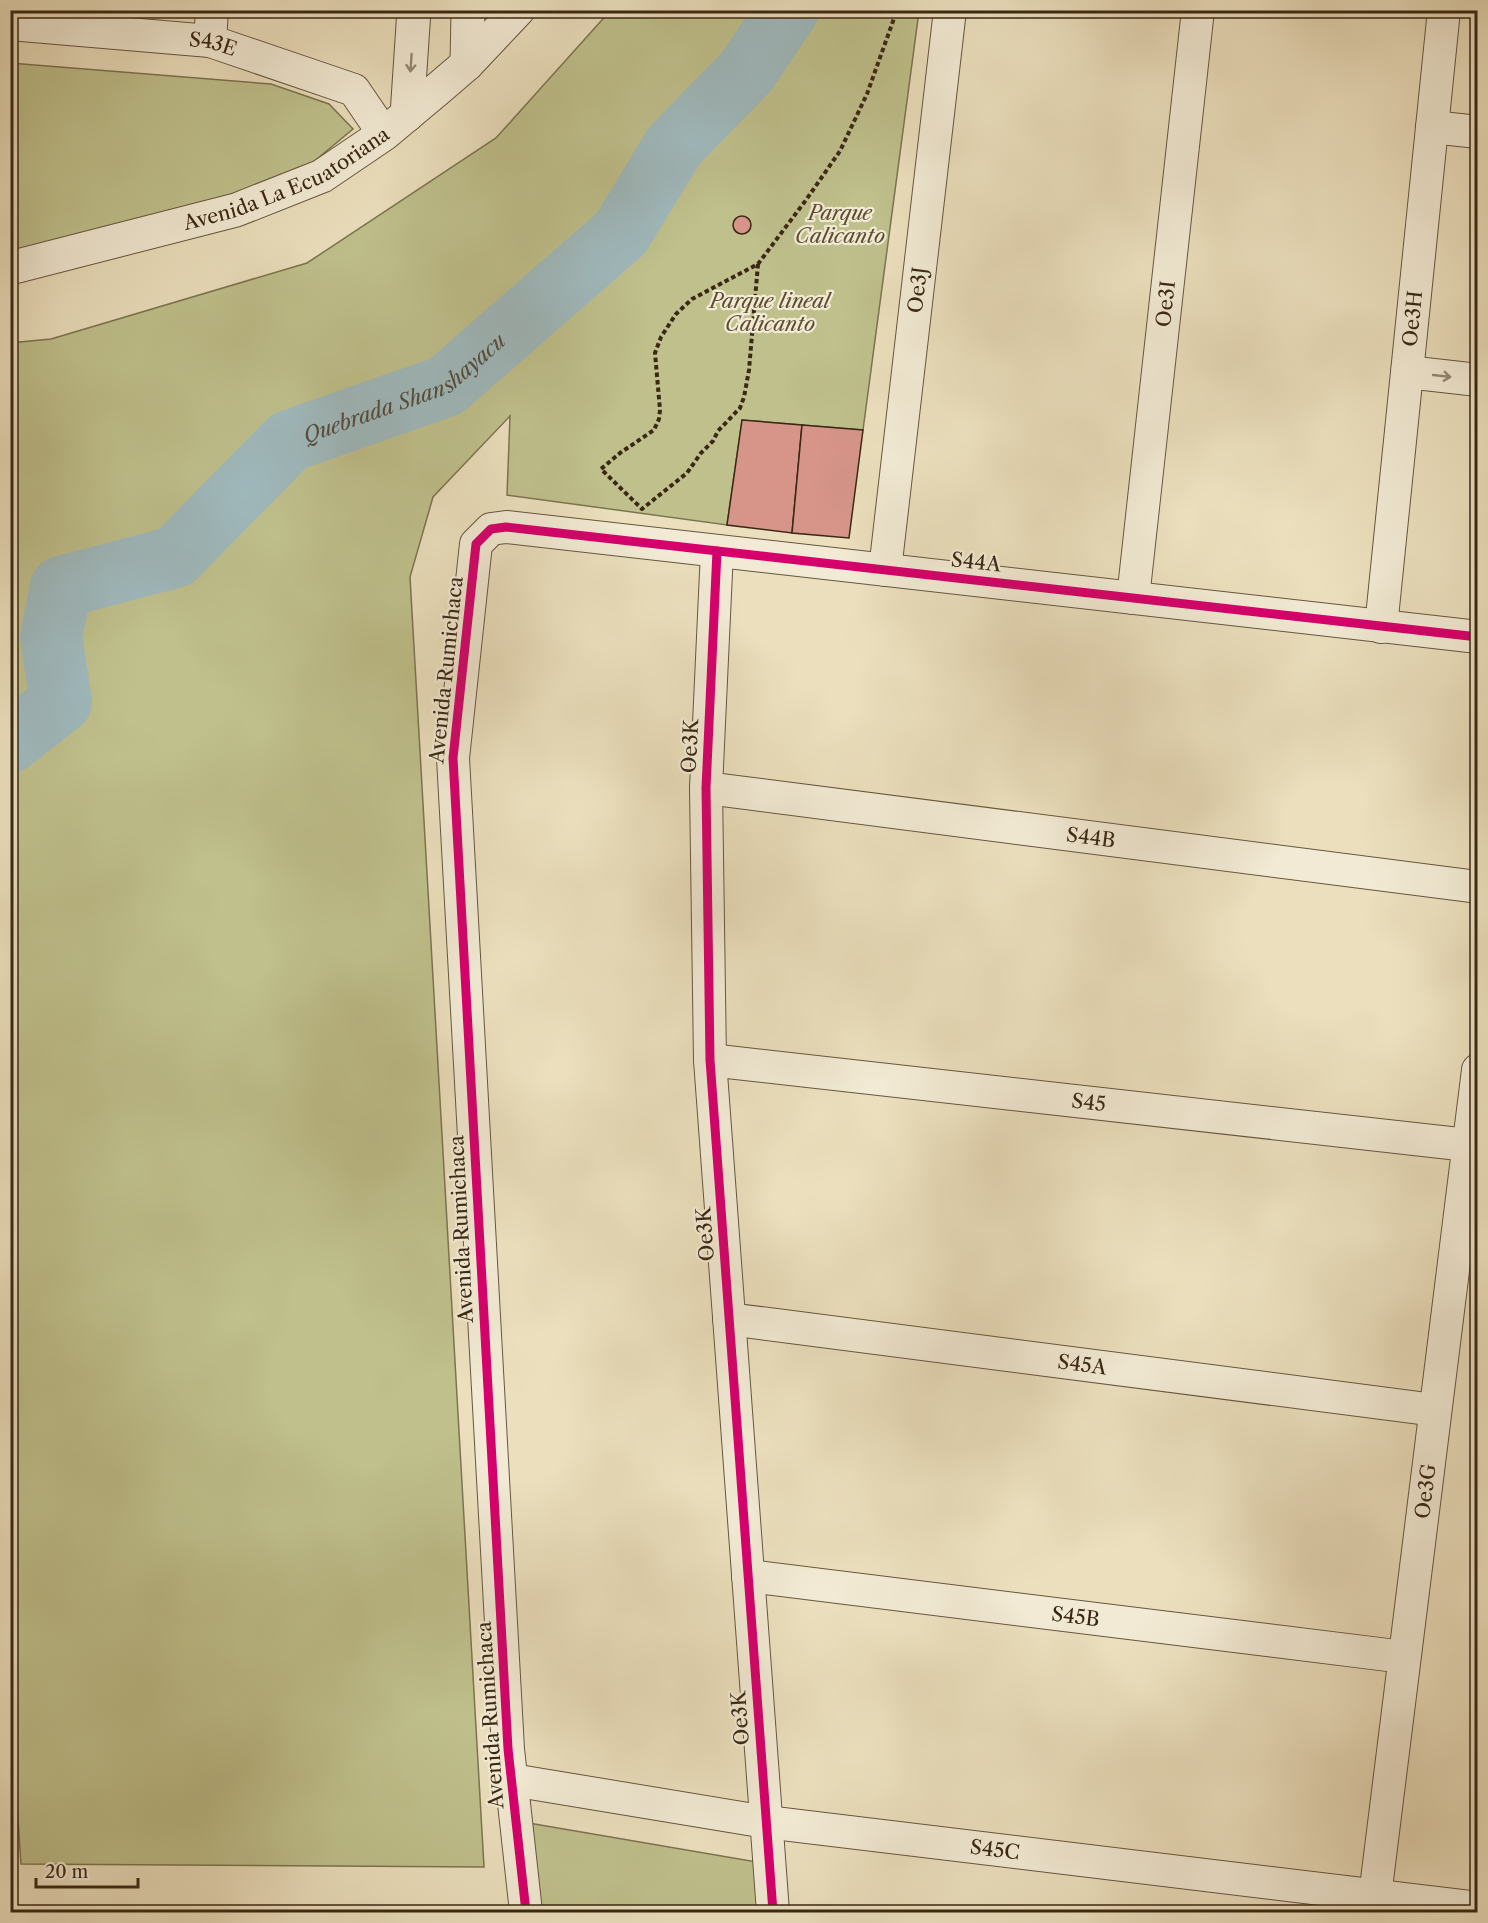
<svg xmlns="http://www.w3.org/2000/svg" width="1488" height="1923" viewBox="0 0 1488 1923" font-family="'Libre Caslon Text',serif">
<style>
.green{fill:#bfc08c;stroke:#7c7450;stroke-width:1.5}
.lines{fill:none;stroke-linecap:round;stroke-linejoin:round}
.river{stroke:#9fb9bd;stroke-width:62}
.building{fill:#d7958a;stroke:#3a2815;stroke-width:1.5}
.minor-casing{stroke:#66563f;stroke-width:34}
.tertiary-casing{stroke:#66563f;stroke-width:35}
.path{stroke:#3a2815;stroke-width:4;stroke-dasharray:4.5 3;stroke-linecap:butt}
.minor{stroke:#f2ead4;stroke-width:32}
.tertiary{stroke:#f2ead4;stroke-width:33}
.cycleway-casing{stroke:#f2ead4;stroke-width:13}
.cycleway{stroke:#d6006c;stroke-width:9}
.oneway{stroke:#968974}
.labels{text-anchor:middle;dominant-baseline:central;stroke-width:4.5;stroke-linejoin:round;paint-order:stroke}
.street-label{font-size:20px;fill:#3a2815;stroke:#f2ead4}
.park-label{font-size:20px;font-style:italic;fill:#5b4e33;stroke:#f2ead4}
.water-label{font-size:21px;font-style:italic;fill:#534c3f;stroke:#f2ead4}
</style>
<rect width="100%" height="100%" fill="#ebdfbd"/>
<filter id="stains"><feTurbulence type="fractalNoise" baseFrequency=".00333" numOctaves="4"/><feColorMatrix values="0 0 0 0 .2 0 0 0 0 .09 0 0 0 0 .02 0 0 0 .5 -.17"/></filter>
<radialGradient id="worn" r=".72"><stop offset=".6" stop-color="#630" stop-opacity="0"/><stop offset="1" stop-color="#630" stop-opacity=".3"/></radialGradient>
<g class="green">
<path d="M610,11H919L863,430L742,420L727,525L507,495L510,416L433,497L410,577L484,1867L21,1864L10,1699V343L51,339L307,263L496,138Z"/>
<path d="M10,63L271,84L329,104L353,129L312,163L222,199L11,251Z"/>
<path d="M517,1821L769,1864L773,1912H526Z"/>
</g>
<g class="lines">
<path class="river" id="s1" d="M10,742L61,702L51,637L61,587L175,557L289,441L446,386L621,233L674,146L747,71L788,10"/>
</g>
<g class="building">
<circle cx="742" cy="225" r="9"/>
<path d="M742,420L802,425L792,533L727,525Z"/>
<path d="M802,425L863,430L849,538L792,533Z"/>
</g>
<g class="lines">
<g class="minor-casing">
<g id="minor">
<path id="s2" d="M10,24L210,41L354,90L384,134"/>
<path d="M210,41L212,10"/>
<path d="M1432,127L1478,132"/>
<path d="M1407,372L1478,380"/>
<path d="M717,551L706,788L710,1060L773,1912"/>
<path id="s3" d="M885,570L950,10"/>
<path id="s4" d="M1133,598L1198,10"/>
<path id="s5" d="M1381,627L1444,10"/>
<path id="s6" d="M706,788L1478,887"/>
<path id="s7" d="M710,1060L1468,1145"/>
<path id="s8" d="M729,1319L1435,1410"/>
<path id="s9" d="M748,1576L1404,1657"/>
<path id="s10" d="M512,1780L766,1822L1478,1908"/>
<path d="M526,1912L508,1749L453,758L476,544L491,529L506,527L1478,637"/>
<path id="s11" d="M1373,1912L1478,1070"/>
</g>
</g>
<g class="tertiary-casing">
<g id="tertiary">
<path d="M467,64L468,10"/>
<path d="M407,115L414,10"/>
<path id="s12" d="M10,268L236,210L322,176L384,134L439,88L467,64L518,10"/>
</g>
</g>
<path class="path" d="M758,264L749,370L744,397L740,408L718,431L713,441L701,453L687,473L642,509L601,469L620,453L654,430L659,419L660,410L655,353L661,337L676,314L692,299L758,264L806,200L840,151L867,94L897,10"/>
<use href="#minor" class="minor"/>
<use href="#tertiary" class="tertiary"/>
<g class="cycleway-casing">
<g id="cycleway">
<path d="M717,551L706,788L710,1060L773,1912"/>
<path d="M526,1912L508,1749L453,758L476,544L491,529L506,527L1478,637"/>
</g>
</g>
<use href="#cycleway" class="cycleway"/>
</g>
<defs><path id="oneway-shaft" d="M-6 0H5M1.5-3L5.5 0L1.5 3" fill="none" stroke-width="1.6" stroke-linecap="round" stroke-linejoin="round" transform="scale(1.5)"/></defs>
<g class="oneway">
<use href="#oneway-shaft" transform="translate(411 63) rotate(94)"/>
<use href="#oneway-shaft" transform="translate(1442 376) rotate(6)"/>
</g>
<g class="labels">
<g class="street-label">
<text stroke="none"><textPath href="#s2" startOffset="204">S43E</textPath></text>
<text stroke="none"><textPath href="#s12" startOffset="292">Avenida La Ecuatoriana</textPath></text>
<text stroke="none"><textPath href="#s3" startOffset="282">Oe3J</textPath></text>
<text stroke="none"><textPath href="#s4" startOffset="296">Oe3I</textPath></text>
<text stroke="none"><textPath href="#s5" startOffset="310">Oe3H</textPath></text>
<text transform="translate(976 562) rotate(6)">S44A</text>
<text transform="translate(446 670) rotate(-84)">Avenida Rumichaca</text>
<text transform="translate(690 746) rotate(-87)">Oe3K</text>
<text stroke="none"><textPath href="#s6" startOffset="388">S44B</textPath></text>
<text stroke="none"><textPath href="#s7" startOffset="381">S45</textPath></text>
<text transform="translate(461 1229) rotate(-93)">Avenida Rumichaca</text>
<text transform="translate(705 1234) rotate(-94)">Oe3K</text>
<text stroke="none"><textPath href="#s8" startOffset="356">S45A</textPath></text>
<text stroke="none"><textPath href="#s11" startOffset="424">Oe3G</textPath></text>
<text stroke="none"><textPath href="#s9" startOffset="330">S45B</textPath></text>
<text transform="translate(490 1715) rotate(-94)">Avenida Rumichaca</text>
<text transform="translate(740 1718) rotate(-94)">Oe3K</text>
<text stroke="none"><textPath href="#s10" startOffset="488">S45C</textPath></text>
</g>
<g class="park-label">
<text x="840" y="213">Parque<tspan x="840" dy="23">Calicanto</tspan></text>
<text x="770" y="301">Parque lineal<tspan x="770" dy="23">Calicanto</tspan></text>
</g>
<g class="water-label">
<text stroke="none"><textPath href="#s1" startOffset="590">Quebrada Shanshayacu</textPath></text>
</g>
</g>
<rect width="1488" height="1923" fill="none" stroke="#ebdfbd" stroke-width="36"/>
<rect x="12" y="12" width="1464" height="1899" fill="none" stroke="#3a2815" stroke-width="3"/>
<rect x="18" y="18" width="1452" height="1887" fill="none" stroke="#3a2815" stroke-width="1.5"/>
<path d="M36 1878v9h102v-9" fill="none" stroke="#3a2815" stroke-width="3"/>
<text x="45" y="1878" font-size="18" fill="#3a2815" stroke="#f2ead4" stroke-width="4.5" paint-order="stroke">20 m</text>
<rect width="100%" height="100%" filter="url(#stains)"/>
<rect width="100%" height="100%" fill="url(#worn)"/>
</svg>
